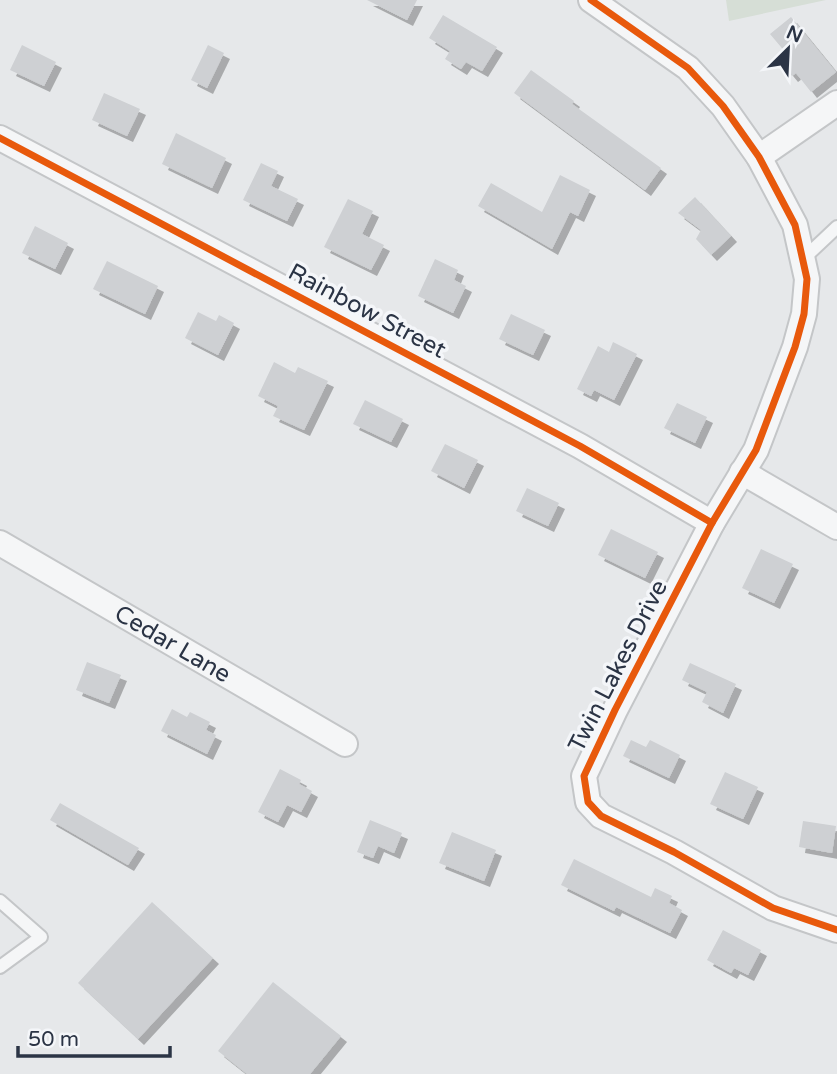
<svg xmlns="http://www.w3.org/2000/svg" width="837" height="1074" viewBox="0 0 837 1074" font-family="'Varela Round',sans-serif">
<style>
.green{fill:#d6ded6}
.building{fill:#ced0d3;filter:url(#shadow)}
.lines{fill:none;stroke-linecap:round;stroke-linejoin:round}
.service-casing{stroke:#c4c6c8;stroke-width:16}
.minor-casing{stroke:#c4c6c8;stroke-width:28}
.service{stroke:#f5f6f7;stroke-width:12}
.minor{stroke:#f5f6f7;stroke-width:24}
.cycleway-casing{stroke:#f4f6f9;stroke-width:11}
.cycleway{stroke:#e8590c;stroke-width:7}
.labels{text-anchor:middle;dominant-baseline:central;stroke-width:7;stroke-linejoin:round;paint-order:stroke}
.street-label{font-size:24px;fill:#2b3445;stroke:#f4f6f9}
</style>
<defs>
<filter id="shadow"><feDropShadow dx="6" dy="6" stdDeviation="0" flood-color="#0004"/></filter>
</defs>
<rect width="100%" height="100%" fill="#e6e8ea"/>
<path class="green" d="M726,0H826L729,21Z"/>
<g class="building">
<path d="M367,0H417L407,20Z"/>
<path d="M443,15L497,47L482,71L466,62L461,69L445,59L450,51L429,38Z"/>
<path d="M791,17L836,72L811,92L796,73L792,76L778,59L786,53L770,34Z"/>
<path d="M22,45L56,62L44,86L10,70Z"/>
<path d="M208,45L224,53L207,88L191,80Z"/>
<path d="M531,70L574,101L572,104L661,168L645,190L514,93Z"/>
<path d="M104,93L140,109L127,136L92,120Z"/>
<path d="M176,133L226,158L212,188L162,164Z"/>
<path d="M261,163L278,171L271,186L298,199L287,221L243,200Z"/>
<path d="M560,175L590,190L578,216L570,212L552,249L478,206L491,183L542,212Z"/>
<path d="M695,197L731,236L711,255L696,239L701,230L678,213Z"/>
<path d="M348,199L373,211L362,234L384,245L371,270L324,247Z"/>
<path d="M35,226L68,243L55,269L22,253Z"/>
<path d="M435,259L458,270L454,280L466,286L453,313L418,296Z"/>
<path d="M107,261L158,286L145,314L93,289Z"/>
<path d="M198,312L216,321L219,315L234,323L218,355L185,338Z"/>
<path d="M511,314L545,330L533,355L499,339Z"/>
<path d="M613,342L637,354L614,400L594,390L591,396L577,389L598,346L609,352Z"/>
<path d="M274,362L295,373L298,367L328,381L304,430L273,416L278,406L258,396Z"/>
<path d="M365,400L403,419L391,442L353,424Z"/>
<path d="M677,403L707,417L695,443L664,428Z"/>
<path d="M445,444L478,460L464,488L431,471Z"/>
<path d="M527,488L559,503L548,526L516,511Z"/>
<path d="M611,529L658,552L645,578L598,555Z"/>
<path d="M761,549L793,564L774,603L742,588Z"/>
<path d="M87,662L121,675L109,703L76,690Z"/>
<path d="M690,663L736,684L723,713L702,702L707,692L682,680Z"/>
<path d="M172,709L187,717L190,712L210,722L206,730L216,735L207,754L161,731Z"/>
<path d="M631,740L646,747L650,740L680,755L669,778L623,756Z"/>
<path d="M280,769L301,780L299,784L312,791L301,812L287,805L278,822L258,812Z"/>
<path d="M725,772L758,787L743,819L710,804Z"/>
<path d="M60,803L139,848L128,865L50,820Z"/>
<path d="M370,820L402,833L394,853L378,846L373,858L357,852Z"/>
<path d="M803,821L836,826L832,853L799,847Z"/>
<path d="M452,832L496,850L484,881L439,863Z"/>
<path d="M574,859L651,897L655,888L672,896L669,903L682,910L670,933L616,907L614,911L561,885Z"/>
<path d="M152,902L213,958L138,1039L78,983Z"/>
<path d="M723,930L761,950L748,975L734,968L731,973L707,960Z"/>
<path d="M273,982L341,1036L310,1074H247L218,1051Z"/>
</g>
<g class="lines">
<g class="service-casing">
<g id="service">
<path d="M803,259L837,227"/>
<path d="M0,901L41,937L0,967"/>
</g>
</g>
<g class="minor-casing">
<g id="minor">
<path d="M591,0L688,68L723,106L759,157L795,225L807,279L804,314L795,347L756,450L712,523L615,710L584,776L588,802L601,816L674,852L773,908L837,930"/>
<path d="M0,138L580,446L712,523"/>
<path d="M759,157L837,103"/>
<path d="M742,472L837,527"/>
<path id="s1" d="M0,543L345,744"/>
</g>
</g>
<use href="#service" class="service"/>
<use href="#minor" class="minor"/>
<g class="cycleway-casing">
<g id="cycleway">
<path d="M591,0L688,68L723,106L759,157L795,225L807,279L804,314L795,347L756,450L712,523L615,710L584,776L588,802L601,816L674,852L773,908L837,930"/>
<path d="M0,138L580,446L712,523"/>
</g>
</g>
<use href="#cycleway" class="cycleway"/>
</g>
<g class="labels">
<g class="street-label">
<text transform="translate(367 311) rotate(28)">Rainbow Street</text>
<text stroke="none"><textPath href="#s1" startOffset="200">Cedar Lane</textPath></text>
<text transform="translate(618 666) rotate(-63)">Twin Lakes Drive</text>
</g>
</g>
<g transform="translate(788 49) rotate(24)" stroke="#f4f6f9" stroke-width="5" paint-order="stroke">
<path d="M0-5L12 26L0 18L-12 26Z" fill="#2b3445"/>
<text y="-10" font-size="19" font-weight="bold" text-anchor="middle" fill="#2b3445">N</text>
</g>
<path d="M18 1046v10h152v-10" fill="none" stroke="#2b3445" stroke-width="3.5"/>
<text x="28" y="1046" font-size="21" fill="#2b3445" stroke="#f4f6f9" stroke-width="5" paint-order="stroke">50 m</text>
</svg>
